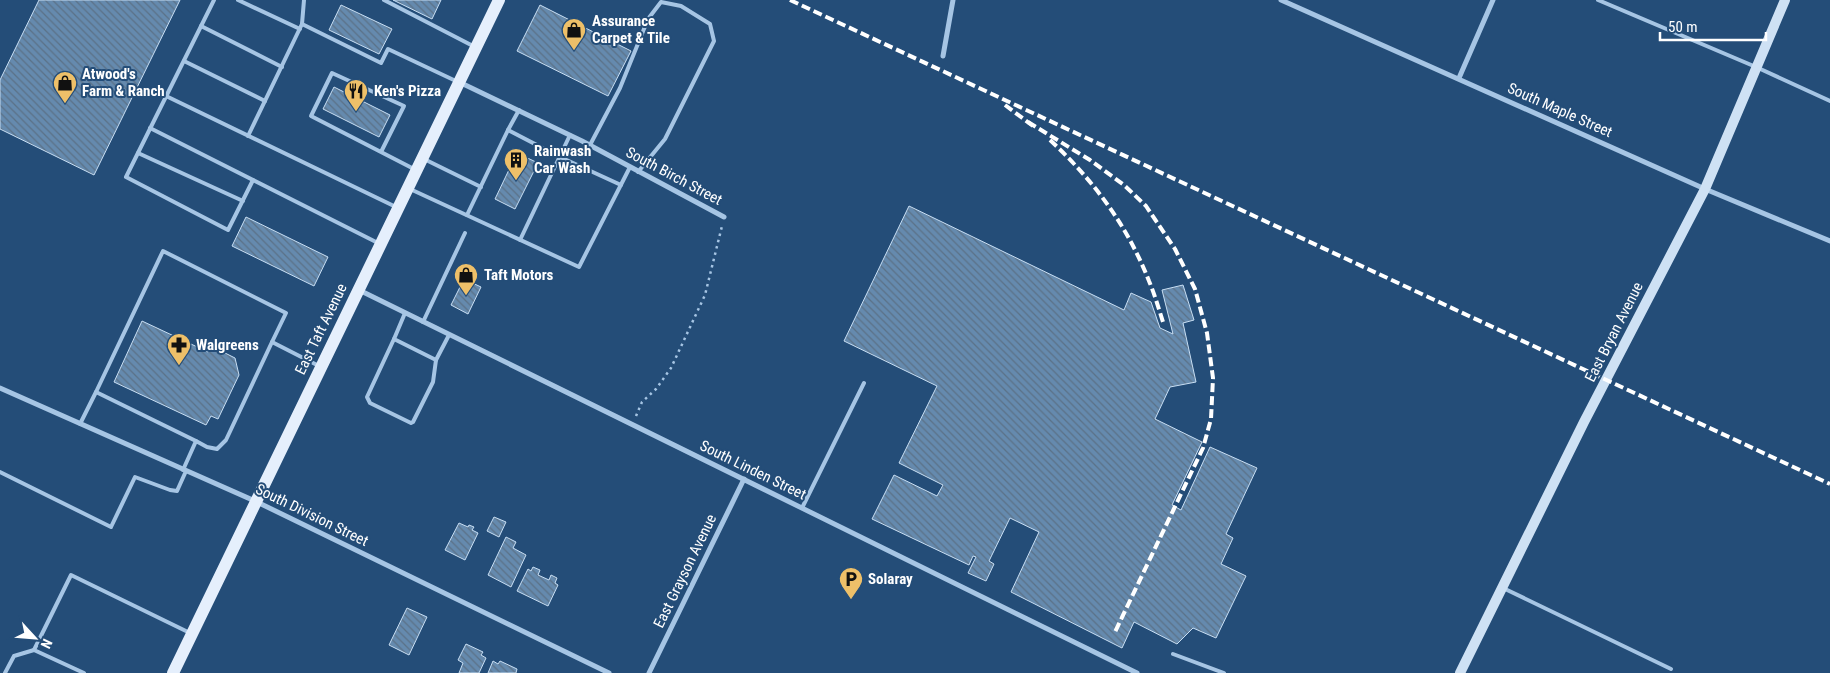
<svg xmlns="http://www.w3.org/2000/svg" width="1830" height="673" viewBox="0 0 1830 673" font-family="'Roboto Condensed',sans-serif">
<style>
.building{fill:url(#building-back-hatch);stroke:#c8def3}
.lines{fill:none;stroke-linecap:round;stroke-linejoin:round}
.path{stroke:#a6c5e4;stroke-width:2.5;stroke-dasharray:2.5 4;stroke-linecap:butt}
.lane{stroke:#a6c5e4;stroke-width:4}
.street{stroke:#a6c5e4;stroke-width:5}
.secondary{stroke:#cee1f4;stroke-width:10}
.primary{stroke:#e5effc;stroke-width:12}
.rail{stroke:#fff;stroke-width:4;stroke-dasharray:9 4;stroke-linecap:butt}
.labels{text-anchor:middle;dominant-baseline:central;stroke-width:4;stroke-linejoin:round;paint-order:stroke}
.poi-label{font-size:15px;font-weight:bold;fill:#fff;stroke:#244d78;text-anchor:start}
.street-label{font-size:15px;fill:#fff;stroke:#244d78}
</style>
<defs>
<pattern id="building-back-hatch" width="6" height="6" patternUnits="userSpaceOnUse" patternTransform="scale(1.25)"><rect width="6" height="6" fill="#658aae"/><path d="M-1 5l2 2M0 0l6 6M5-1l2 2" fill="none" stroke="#5b7187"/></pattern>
</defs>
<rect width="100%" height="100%" fill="#244d78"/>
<g class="building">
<path d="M39,0H180L94,175L0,129V80Z"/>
<path d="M393,0H441L432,19Z"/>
<path d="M341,5L392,29L379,54L329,30Z"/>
<path d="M540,5L631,51L608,96L517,51Z"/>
<path d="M334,87L390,115L379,137L323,109Z"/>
<path d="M517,153L538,163L515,209L495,199Z"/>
<path d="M909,206L1124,310L1131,293L1151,302L1160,328L1173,334L1162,290L1183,285L1194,320L1183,323L1196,382L1170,387L1155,419L1202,442L1172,505L1181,510L1210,447L1257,468L1226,534L1233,538L1221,564L1246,576L1216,638L1193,628L1177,644L1134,622L1122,648L1011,592L1039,532L1010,518L989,561L994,564L986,581L968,573L976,557L973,556L969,565L872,519L894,475L937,496L943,485L899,463L937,386L844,341Z"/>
<path d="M246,217L328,257L314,286L232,246Z"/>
<path d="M464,279L481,287L468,314L451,305Z"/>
<path d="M142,321L208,352L211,346L235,358L239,375L218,419L211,416L206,425L114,382Z"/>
<path d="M494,517L506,522L499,537L487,531Z"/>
<path d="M459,523L468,527L469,525L474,527L472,530L478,533L465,560L445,550Z"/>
<path d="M506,537L516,542L513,548L526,555L511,587L488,575Z"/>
<path d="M533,567L540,570L538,575L549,580L551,575L557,578L555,583L558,585L548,606L517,591L528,569L531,571Z"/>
<path d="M407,608L427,617L409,655L389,645Z"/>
<path d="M466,644L483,652L481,655L486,658L479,673H459L463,663L458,660Z"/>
<path d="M493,661L498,664L500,661L517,669L516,673H488Z"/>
</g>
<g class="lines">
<path class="path" d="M636,416L642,402L656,389L671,368L705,295L722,226"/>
<g class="lane">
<path d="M214,0L126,177L228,230L253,180"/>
<path d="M238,0L300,29"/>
<path d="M384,0L475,47"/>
<path d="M1598,0L1756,67L1830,101"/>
<path d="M302,24L381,63L388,49L458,82"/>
<path d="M201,26L282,67"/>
<path d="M184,61L265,101"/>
<path d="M166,96L396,207"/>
<path d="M150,128L378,243"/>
<path d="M508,130L519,110"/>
<path d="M248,136L302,24L304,0"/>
<path d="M590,145L620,88L648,19L661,2L681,6L710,24L714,41L665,139L638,172"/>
<path d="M381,152L404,106L332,73L311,116L414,169"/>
<path d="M138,153L243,201"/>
<path d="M424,159L481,187"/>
<path d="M410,189L579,267L630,167"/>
<path d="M467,215L508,130L560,157L621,185"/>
<path d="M520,240L570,135"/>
<path d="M405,313L394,339L436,360L449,335"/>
<path d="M423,322L465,233"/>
<path d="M394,339L367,397L370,403L411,423L413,422L433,382L436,360"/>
<path d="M96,392L163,251L286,313L272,342"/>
<path d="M80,424L96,392L196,441"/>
<path d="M183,470L196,441L207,447L217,449L226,440L272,342L319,366"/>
<path d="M0,472L111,527L135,477L170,490L177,491L186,471"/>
<path d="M802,508L864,383"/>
<path d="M1503,588L1671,669"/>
<path d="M1173,654L1224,673"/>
<path d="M5,673L14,656L34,650"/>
<path d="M84,673L34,650L71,575L190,633"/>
</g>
<g class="street">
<path d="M1281,0L1705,189L1830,241"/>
<path d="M943,56L953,0"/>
<path d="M1459,78L1493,0"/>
<path d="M459,82L582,141L724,217"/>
<path d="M359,290L1137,673"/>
<path d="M0,388L257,502L609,673"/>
<path d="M649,673L744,479"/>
</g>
<path class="secondary" d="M1460,673L1584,422L1705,189L1785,0"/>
<path class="primary" d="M173,673L499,0"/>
<g class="rail">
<path d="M790,0L1830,484"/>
<path d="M1005,105L1033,126"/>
<path d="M1028,122L1090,160L1124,185L1146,206L1175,249L1195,289L1207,333L1213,378L1211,419L1203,448L1115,632"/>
<path d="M1050,140C1094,181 1127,225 1149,281C1155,295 1159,310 1164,325"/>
</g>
</g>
<defs>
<g id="shop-pin" transform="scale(1.25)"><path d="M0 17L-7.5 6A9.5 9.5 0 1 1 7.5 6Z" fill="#eec069" stroke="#244d78"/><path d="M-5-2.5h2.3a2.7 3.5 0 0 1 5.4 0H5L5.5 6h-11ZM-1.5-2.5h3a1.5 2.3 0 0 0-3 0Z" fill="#111"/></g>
<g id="restaurant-pin" transform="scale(1.25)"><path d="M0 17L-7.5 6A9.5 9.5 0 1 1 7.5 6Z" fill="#eec069" stroke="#244d78"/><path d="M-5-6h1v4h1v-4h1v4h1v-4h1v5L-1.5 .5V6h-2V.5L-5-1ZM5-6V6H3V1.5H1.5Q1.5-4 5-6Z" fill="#111"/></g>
<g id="building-pin" transform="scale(1.25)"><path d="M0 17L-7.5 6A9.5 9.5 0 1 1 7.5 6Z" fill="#eec069" stroke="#244d78"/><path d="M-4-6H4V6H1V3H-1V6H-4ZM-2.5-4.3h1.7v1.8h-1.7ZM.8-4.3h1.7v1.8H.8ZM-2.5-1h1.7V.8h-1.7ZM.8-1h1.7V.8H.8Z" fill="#111"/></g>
<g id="pharmacy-pin" transform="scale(1.25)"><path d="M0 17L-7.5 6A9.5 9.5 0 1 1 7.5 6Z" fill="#eec069" stroke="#244d78"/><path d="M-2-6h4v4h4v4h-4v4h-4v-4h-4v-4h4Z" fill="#111"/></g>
<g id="parking-pin" transform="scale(1.25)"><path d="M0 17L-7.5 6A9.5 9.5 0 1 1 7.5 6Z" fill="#eec069" stroke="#244d78"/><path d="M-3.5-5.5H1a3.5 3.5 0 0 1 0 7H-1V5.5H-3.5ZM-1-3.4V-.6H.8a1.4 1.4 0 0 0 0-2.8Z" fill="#111"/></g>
</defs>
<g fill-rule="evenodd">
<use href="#shop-pin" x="574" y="30"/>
<use href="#shop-pin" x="65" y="83"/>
<use href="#restaurant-pin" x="356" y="91"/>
<use href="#building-pin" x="516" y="160"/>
<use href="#shop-pin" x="466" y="275"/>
<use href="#pharmacy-pin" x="179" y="345"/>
<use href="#parking-pin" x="851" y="579"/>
</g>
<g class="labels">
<g class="poi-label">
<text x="592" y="21">Assurance<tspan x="592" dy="17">Carpet &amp; Tile</tspan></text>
<text x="82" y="74">Atwood's<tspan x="82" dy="17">Farm &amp; Ranch</tspan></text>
<text x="374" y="91">Ken's Pizza</text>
<text x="534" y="151">Rainwash<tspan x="534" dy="17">Car Wash</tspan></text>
<text x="484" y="275">Taft Motors</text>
<text x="196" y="345">Walgreens</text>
<text x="868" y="579">Solaray</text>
</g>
<g class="street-label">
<text transform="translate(1560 110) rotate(24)">South Maple Street</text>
<text transform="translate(674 176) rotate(28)">South Birch Street</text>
<text transform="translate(321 329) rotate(-64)">East Taft Avenue</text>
<text transform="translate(1614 332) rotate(-63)">East Bryan Avenue</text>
<text transform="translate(753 470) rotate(26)">South Linden Street</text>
<text transform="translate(312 515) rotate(26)">South Division Street</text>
<text transform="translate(685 571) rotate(-64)">East Grayson Avenue</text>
</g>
</g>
<g transform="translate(35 638) rotate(116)" stroke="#244d78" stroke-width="4" paint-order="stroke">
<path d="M0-4L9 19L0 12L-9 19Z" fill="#ffffff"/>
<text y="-8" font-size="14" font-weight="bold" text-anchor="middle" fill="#ffffff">N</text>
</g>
<path d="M1660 32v8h106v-8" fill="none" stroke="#ffffff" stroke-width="2.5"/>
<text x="1668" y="32" font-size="15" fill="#ffffff" stroke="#244d78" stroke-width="4" paint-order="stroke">50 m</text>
</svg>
